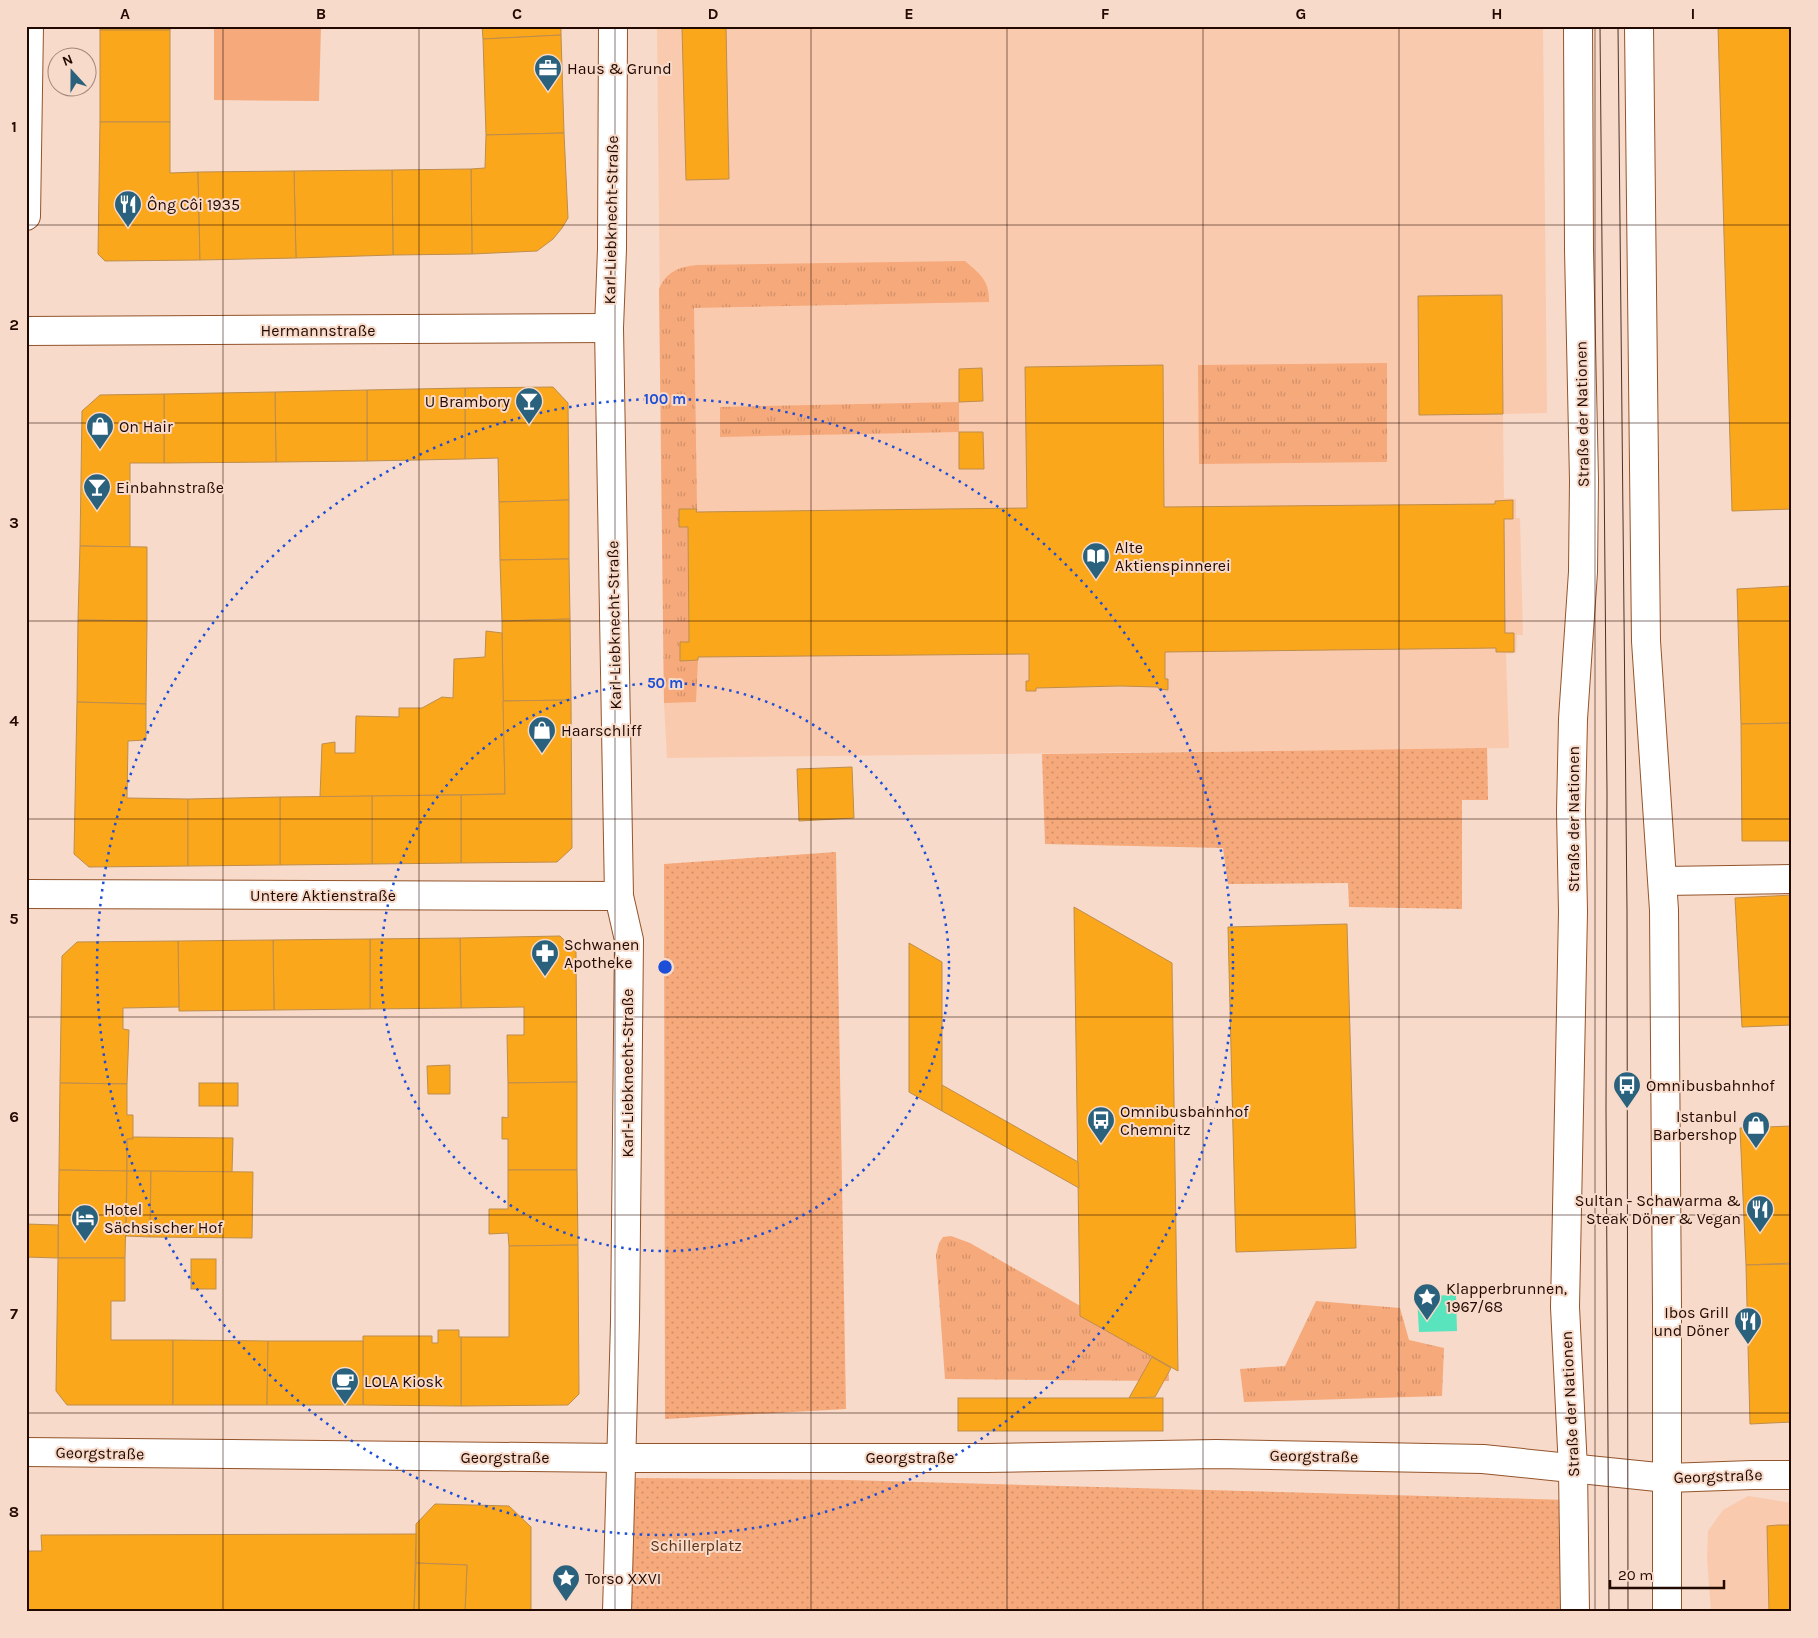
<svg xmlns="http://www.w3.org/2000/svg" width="1818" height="1638" viewBox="0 0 1818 1638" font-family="Karla,sans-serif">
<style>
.built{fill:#facaae}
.grass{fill:url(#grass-tufts)}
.park{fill:url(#park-dots)}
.garden{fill:#f6a97a}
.water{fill:#5ae4be}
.building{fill:#fba71c;stroke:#be8d4d}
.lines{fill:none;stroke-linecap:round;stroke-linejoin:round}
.street-casing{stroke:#94542b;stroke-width:30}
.secondary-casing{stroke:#94542b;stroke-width:30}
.street{stroke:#fff;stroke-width:28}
.secondary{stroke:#fff;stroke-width:28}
.tram{stroke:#4c3227;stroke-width:1}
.grid{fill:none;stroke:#230a00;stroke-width:1;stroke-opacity:0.55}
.ring{fill:none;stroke:#1d4ed8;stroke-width:2.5;stroke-dasharray:2.5 5}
.labels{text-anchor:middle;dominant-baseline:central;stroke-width:4;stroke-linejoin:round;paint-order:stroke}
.poi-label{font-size:16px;fill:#230a00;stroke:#f7dac9;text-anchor:start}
.street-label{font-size:16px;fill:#230a00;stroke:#f7dac9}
.park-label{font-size:16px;fill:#5f3214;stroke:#f7dac9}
.centre{fill:#1d4ed8;stroke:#f7dac9;stroke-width:2.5}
.ring-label{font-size:15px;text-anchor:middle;font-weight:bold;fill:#1d4ed8;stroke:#f7dac9;stroke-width:4;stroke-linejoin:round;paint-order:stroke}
.neatline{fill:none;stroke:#230a00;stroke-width:2}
.grid-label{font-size:16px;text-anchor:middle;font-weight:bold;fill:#230a00}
</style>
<defs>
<pattern id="grass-tufts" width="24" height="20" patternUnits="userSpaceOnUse" patternTransform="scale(1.25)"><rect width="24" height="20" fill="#f6a97a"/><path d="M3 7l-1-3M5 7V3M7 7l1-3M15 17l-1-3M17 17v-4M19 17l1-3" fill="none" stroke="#d39068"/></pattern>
<pattern id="park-dots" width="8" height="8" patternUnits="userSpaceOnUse" patternTransform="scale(1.25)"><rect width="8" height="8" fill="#f6a97a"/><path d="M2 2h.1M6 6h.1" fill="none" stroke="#d39068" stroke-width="1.8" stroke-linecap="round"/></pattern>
</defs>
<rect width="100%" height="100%" fill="#f7dac9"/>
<g class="built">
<path d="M657,26H1543L1547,413L1503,414L1504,498L1516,499V518H1520L1523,635H1517L1516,653L1506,654L1509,748L667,758L664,703Z"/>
<path d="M1748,1496L1792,1503V1612H1711L1707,1557L1708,1531L1723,1510Z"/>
</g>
<g class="grass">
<path d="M965,261C981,275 989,280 989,302L694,308L697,509H679V527H688L689,642L680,643V660H698L696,702L664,703L659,289C667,271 679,267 697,265Z"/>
<path d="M1387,363V462L1199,464L1198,365Z"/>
<path d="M959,402V432L720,437V407Z"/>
<path d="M951,1236L970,1243L1168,1356L1169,1381L945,1379L936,1255L939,1243L943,1237Z"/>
<path d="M1316,1301L1400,1308L1409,1340L1444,1348L1442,1396L1244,1402L1240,1369L1285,1366Z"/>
</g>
<g class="park">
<path d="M1487,748L1488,800H1462V909L1349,907L1348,883L1228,884L1223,848L1045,844L1042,754Z"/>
<path d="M836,852L846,1409L665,1419L664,864Z"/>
<path d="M629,1478L848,1480L1567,1500L1565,1612H626Z"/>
</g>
<path class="garden" d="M214,26H321L319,101L214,100Z"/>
<path class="water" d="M1456,1295L1457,1331L1419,1332L1417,1296Z"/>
<g class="building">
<path d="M100,26H171L170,30H100Z"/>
<path d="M482,26H561V35L483,39Z"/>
<path d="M726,26L729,179L686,180L682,28Z"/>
<path d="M1718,26H1792V509L1732,511Z"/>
<rect x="100" y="30" width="70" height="92"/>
<path d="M561,35L564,133L486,135L483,39Z"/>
<path d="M100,122H170V173L198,172L200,260L105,261L98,254Z"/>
<path d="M564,133L568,218L562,228L553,239L537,251L472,254L471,169L485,168L486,135Z"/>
<path d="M471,169L472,254L393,255L392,170Z"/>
<path d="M392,170L393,255L296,258L294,171Z"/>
<path d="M294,171L296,258L200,260L198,172Z"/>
<path d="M1502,295L1503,414L1419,415L1418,296Z"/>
<path d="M1163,365L1164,507L1495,504V501L1513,500V519H1504L1505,633H1514V652H1496V648L1165,652V679H1168V690L1159,689L1158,687L1120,686L1036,688V691H1026V681H1029V654L698,657V660L680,661V642H689L688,527H679V509H697L696,512L1027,508L1025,367Z"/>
<path d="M982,368L983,401L959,402V369Z"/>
<path d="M553,387L568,403L569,500L499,502L498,458L465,459V388Z"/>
<path d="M465,388V459L367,461V390Z"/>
<path d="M367,390V461L276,462L275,392Z"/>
<path d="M275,392L276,462L164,463V394Z"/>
<path d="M164,394V463H130V547L80,546L82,411L100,395Z"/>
<path d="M959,432H983L984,469H959Z"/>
<path d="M569,500V559L500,560L499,502Z"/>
<path d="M80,546L147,547V621L78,620Z"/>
<path d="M569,559L570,619L502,621L500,560Z"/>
<path d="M1792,586V723L1741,724L1737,589Z"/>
<path d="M570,619L571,700L503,701L502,621Z"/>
<path d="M78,620L147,621L146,704L77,702Z"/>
<path d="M486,631L502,633L505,794L320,797L322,744L335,742V753H355L356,716L399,717V708H422L442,697L453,698L454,659L485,657Z"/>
<path d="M571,700L572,848L557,862L461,863V795L505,794L503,701Z"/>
<path d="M77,702L146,704V740L128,741L127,798L188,799V866L89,867L74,854Z"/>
<path d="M1792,723V841H1742L1741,724Z"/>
<path d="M852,767L854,818L799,821L797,769Z"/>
<path d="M461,795V863L372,864V796Z"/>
<path d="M372,796V864L280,865V797Z"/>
<path d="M280,797V865L188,866V799Z"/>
<path d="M1792,895V1025L1742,1027L1735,898Z"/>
<path d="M1074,907L1172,963L1178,1371L1080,1316Z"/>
<path d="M1347,924L1356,1248L1236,1252L1228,927Z"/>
<path d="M560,936L576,952L577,1082L508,1083L507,1035H524V1007L461,1008L460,938Z"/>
<path d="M460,938L461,1008L370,1009V939Z"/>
<path d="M370,939V1009L274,1010L273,940Z"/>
<path d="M273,940L274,1010L179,1011L178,941Z"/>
<path d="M178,941L179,1007L123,1008V1029L129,1030L127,1084L60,1083L62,956L77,942Z"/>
<path d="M909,943L942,962V1111L909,1092Z"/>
<path d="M450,1065V1094H428L427,1066Z"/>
<path d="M577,1082V1170H508V1139H502V1117L508,1118V1083Z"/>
<path d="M60,1083L127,1084V1115H133V1139H127V1171L59,1170Z"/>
<rect x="199" y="1083" width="39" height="23"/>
<path d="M942,1085L1078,1162L1079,1188L942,1111Z"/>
<path d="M1792,1126V1263L1746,1265L1740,1128Z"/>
<path d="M133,1137L233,1138L232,1172L127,1171V1139H133Z"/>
<path d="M59,1170L127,1171L125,1258H58Z"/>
<path d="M508,1170H577L578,1245L509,1246L508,1233L489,1234V1209H508Z"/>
<path d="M127,1171H151L150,1237L126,1236Z"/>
<path d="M151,1171L253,1172L252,1238L150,1237Z"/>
<path d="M26,1224L58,1225V1258L26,1257Z"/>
<path d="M578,1245L579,1394L568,1405L461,1406V1337H509V1246Z"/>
<path d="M58,1258H125V1301H111V1340H173V1405H67L56,1391Z"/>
<rect x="191" y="1259" width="25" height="30"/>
<path d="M1792,1264V1422L1750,1424L1746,1265Z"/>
<path d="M438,1330H459V1337H461V1406L363,1405V1336H432V1343H438Z"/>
<path d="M173,1340L268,1341L267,1405H173Z"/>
<path d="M268,1341H363V1405H267Z"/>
<path d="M1152,1357L1171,1368L1155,1397L1129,1398Z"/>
<rect x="958" y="1398" width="205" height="33"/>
<path d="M435,1504L509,1506L531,1527V1612H465L467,1565L416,1563V1524Z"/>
<path d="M1778,1525H1792V1612H1769L1767,1526Z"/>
<path d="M416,1534L414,1612H26V1551H42L41,1535Z"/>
<path d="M416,1563L467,1565L465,1612H414Z"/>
</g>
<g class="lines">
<g class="street-casing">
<g id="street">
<path d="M613,26L612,249L609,328L616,728L619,896L629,940L625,1322L617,1612"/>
<path d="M26,216L29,26"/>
<path d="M26,331L609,328"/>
<path d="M1663,881L1792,879"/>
<path d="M26,894L619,896"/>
<path d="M1667,1478L1752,1475H1792"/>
</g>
</g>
<g class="secondary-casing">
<g id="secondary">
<path d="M1639,26L1646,641L1664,910L1667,1309V1612"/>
<path d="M26,1452L620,1458H987L1216,1454L1483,1459L1667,1478"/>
<path d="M1575,1612L1573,1469L1565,1307L1573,912L1571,811L1573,719L1583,572L1584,480L1579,250L1578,26"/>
</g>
</g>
<use href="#street" class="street"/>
<use href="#secondary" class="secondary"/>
<g class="tram">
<path d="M1600,26L1607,793L1606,1109L1609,1612"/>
<path d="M1618,26L1627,911L1628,1612"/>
</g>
</g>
<path class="grid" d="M223,26V1612M419,26V1612M615,26V1612M811,26V1612M1007,26V1612M1203,26V1612M1399,26V1612M1595,26V1612M26,225H1792M26,423H1792M26,621H1792M26,819H1792M26,1017H1792M26,1215H1792M26,1413H1792"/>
<g class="ring">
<circle cx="665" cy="967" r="284"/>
<circle cx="665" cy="967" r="568"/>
</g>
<defs>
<g id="office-pin" transform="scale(1.4375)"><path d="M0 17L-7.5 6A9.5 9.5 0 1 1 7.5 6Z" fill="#2a617c" stroke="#f7dac9"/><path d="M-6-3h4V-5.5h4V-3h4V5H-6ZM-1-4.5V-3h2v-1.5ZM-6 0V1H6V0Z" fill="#fff"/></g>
<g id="restaurant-pin" transform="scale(1.4375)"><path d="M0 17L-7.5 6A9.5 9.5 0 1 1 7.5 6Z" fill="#2a617c" stroke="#f7dac9"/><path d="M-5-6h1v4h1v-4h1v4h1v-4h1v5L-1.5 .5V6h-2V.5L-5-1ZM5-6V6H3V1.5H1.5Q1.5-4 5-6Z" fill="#fff"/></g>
<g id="bar-pin" transform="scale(1.4375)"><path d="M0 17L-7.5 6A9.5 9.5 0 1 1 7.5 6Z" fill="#2a617c" stroke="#f7dac9"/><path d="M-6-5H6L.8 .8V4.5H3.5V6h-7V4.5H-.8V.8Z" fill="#fff"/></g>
<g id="shop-pin" transform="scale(1.4375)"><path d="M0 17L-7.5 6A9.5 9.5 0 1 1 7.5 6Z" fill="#2a617c" stroke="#f7dac9"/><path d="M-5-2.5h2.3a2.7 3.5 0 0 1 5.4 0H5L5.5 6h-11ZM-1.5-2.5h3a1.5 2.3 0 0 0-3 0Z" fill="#fff"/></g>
<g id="library-pin" transform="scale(1.4375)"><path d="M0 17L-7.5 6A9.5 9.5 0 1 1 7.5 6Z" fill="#2a617c" stroke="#f7dac9"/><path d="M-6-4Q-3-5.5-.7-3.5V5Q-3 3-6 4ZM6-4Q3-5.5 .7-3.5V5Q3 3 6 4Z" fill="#fff"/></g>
<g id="pharmacy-pin" transform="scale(1.4375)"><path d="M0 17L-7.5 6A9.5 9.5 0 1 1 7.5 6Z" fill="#2a617c" stroke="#f7dac9"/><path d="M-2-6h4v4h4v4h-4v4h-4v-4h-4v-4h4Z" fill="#fff"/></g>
<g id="bus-pin" transform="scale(1.4375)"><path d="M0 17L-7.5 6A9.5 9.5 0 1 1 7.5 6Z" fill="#2a617c" stroke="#f7dac9"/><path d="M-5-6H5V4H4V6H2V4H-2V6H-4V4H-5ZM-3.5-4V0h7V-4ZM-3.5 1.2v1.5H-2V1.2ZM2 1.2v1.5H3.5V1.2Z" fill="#fff"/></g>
<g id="hotel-pin" transform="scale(1.4375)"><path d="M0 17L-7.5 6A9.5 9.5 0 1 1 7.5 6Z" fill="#2a617c" stroke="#f7dac9"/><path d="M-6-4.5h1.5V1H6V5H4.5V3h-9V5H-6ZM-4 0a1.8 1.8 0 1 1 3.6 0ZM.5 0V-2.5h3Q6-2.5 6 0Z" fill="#fff"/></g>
<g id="sight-pin" transform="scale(1.4375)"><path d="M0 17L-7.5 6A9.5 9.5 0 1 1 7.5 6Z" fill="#2a617c" stroke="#f7dac9"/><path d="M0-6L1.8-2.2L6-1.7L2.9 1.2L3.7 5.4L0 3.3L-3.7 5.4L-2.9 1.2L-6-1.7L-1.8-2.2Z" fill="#fff"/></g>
<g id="cafe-pin" transform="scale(1.4375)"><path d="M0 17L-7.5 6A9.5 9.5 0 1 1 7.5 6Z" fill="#2a617c" stroke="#f7dac9"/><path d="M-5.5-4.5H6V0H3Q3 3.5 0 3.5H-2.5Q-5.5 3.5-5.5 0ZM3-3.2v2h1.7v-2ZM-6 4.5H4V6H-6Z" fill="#fff"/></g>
</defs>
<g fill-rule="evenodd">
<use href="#office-pin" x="548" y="68"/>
<use href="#restaurant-pin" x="128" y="204"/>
<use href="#bar-pin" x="529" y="401"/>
<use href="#shop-pin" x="100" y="426"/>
<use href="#bar-pin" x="97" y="487"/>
<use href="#library-pin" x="1096" y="556"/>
<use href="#shop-pin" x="542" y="730"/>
<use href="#pharmacy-pin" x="545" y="953"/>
<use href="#bus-pin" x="1627" y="1085"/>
<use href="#bus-pin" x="1101" y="1120"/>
<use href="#shop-pin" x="1756" y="1125"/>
<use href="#restaurant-pin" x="1760" y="1209"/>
<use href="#hotel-pin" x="85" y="1218"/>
<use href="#sight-pin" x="1427" y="1297"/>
<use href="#restaurant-pin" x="1748" y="1321"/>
<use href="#cafe-pin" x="345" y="1381"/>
<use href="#sight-pin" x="566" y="1578"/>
</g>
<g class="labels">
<g class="poi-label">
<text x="567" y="68">Haus &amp; Grund</text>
<text x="147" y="204">Ông Côi 1935</text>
<text x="510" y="401" text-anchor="end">U Brambory</text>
<text x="119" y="426">On Hair</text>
<text x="116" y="487">Einbahnstraße</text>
<text x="1115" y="547">Alte<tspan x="1115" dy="18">Aktienspinnerei</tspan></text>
<text x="561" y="730">Haarschliff</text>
<text x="564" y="944">Schwanen<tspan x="564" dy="18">Apotheke</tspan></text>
<text x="1646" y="1085">Omnibusbahnhof</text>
<text x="1120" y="1111">Omnibusbahnhof<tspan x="1120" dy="18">Chemnitz</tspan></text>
<text x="1737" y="1116" text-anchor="end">Istanbul<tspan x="1737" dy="18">Barbershop</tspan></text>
<text x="1741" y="1200" text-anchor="end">Sultan - Schawarma &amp;<tspan x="1741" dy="18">Steak Döner &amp; Vegan</tspan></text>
<text x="104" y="1209">Hotel<tspan x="104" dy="18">Sächsischer Hof</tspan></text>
<text x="1446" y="1288">Klapperbrunnen,<tspan x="1446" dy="18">1967/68</tspan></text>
<text x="1729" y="1312" text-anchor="end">Ibos Grill<tspan x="1729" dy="18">und Döner</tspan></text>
<text x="364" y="1381">LOLA Kiosk</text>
<text x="585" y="1578">Torso XXVI</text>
</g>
<g class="street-label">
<text transform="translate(611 220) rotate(-89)">Karl-Liebknecht-Straße</text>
<text x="318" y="330">Hermannstraße</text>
<text transform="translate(1582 414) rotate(-91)">Straße der Nationen</text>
<text transform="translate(614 625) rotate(-91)">Karl-Liebknecht-Straße</text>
<text transform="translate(1573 819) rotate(-90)">Straße der Nationen</text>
<text x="323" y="895">Untere Aktienstraße</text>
<text transform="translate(627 1073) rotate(-90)">Karl-Liebknecht-Straße</text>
<text transform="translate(1570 1404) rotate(-93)">Straße der Nationen</text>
<text transform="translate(100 1453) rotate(1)">Georgstraße</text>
<text transform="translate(1314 1456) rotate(1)">Georgstraße</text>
<text x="505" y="1457">Georgstraße</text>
<text x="910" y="1457">Georgstraße</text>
<text transform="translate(1718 1476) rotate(-2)">Georgstraße</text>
</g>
<g class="park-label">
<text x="696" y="1545">Schillerplatz</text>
</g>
</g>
<circle cx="665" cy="967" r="8" class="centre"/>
<g class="ring-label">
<text x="665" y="404">100 m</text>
<text x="665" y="688">50 m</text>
</g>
<rect width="1818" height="1638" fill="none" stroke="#f7dac9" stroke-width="55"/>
<g transform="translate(72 72) rotate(339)"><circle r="24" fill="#f7dac9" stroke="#a28779"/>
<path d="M0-4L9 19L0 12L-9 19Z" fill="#2a617c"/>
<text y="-8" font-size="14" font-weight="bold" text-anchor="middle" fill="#230a00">N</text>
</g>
<path d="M1610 1580v8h114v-8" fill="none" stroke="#230a00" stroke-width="2.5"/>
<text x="1618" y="1580" font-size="15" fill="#230a00" stroke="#f7dac9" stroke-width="4" paint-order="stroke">20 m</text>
<rect x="28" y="28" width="1762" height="1582" class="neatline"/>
<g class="grid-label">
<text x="125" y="19">A</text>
<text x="321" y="19">B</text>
<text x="517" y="19">C</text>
<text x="713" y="19">D</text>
<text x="909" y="19">E</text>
<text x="1105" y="19">F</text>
<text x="1301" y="19">G</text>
<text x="1497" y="19">H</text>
<text x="1693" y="19">I</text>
<text x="14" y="132">1</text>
<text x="14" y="330">2</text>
<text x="14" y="528">3</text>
<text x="14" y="726">4</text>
<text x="14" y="924">5</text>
<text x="14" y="1122">6</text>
<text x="14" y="1319">7</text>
<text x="14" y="1517">8</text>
</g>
</svg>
